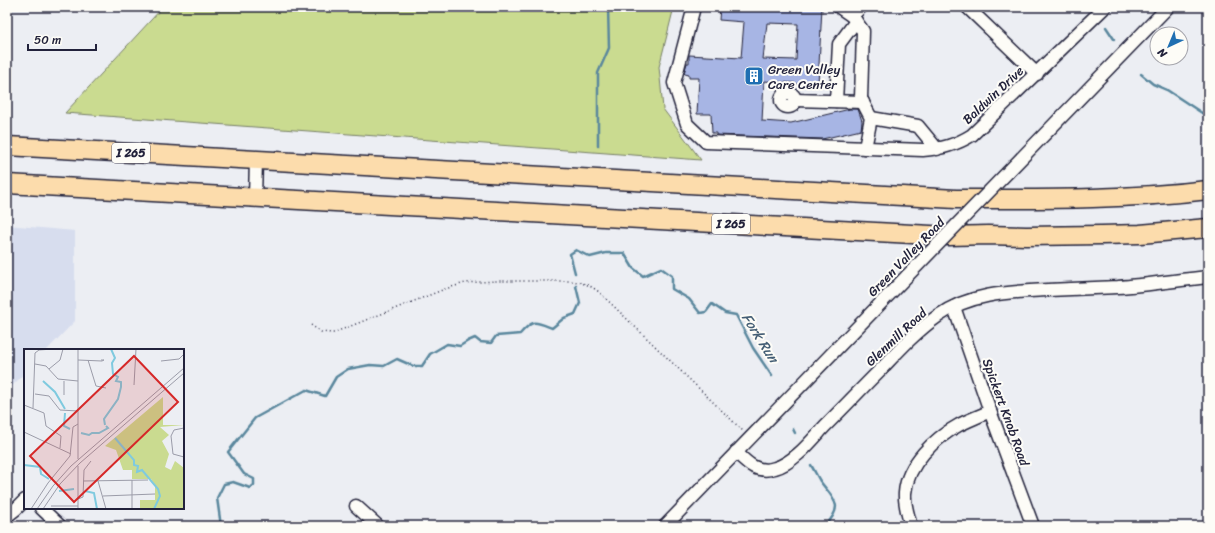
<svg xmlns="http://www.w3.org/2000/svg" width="1215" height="533" viewBox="0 0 1215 533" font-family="Sriracha,sans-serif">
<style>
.built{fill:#d7ddee}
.green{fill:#cadb90;stroke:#767e66}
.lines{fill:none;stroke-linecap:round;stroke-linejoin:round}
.stream{stroke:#5a879d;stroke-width:2.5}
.building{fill:#a7b5e4;stroke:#22223b;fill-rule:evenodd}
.minor-casing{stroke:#22223b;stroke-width:15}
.highway-casing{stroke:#22223b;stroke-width:21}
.path{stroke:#22223b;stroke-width:1.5;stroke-dasharray:1 3;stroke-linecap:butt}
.minor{stroke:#fdfcf7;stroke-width:12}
.highway{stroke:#fcdcac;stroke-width:18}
.minor-bridge-casing{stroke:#22223b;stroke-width:15;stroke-linecap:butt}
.minor-bridge{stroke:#fdfcf7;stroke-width:12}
.labels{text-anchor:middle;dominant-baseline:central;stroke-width:4;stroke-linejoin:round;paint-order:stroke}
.shield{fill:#fdfcf7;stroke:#646373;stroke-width:1}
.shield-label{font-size:12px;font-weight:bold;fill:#22223b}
.poi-label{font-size:13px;fill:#22223b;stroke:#fdfcf7;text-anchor:start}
.street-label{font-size:13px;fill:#22223b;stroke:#fdfcf7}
.water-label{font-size:14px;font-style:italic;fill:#435d74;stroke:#fdfcf7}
.inset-river{fill:none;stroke:#7fcadf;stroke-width:2}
.inset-road{fill:none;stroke:#9b9ca9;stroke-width:1}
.view{fill:#d62828;fill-opacity:0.15;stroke:#d62828;stroke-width:2}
.inset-edge{fill:none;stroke:#22223b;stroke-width:2}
</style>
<rect width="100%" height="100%" fill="#eceef3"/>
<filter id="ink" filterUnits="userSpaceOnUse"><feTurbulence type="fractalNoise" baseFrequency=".025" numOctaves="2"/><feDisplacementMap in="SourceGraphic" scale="8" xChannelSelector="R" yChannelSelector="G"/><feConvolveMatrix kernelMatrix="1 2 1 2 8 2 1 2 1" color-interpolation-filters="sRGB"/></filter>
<g filter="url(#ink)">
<path class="built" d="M7,225L75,231V321L47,350H25V373L7,391Z"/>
<path class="green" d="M163,7H674L659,67L663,109L701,160L65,113Z"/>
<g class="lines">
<g class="stream">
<path d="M1106,27L1114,39"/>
<path d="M1141,74L1153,84L1167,90L1208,117"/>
<path d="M598,146V73L609,48L608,7"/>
<path d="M575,273L570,254L576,250L590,257L606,253H624L633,268L643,276L661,268L672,276V289L689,299L700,313L706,312L712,304L725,313L736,315L753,348L772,376"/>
<path d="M793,429L795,433"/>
<path d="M811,465C814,470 817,476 820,481C834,500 845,505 825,526"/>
<path d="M221,526L217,498L224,484L233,482L250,488L254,485V479L244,474L228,452L255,418L306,390L325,396L336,377L348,369L370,365L384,366L397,359L413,366H422L430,354L447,344L460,346L468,341L475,338L480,342L491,343L496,336L520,334C533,319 534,321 552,328L564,318L575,314L580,303L576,286"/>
</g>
</g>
<path class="building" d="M720,7H822L818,84H795V83L764,81L762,121L791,123L850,109H858L862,121L861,130L822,139L716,135V133H712L711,114H697L699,78H689V75L685,74L684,73L687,63H689V55L741,58L744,22L719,20ZM767,23L798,24L796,60L763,59Z"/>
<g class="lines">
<g class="minor-casing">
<g id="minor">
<path d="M694,7L674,83L687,124L706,142L923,150C942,149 956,145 972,135L1105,7"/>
<path d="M839,7L852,16L863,31L861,99L871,118L865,148"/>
<path d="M967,7L1037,74"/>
<path d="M852,16L861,7"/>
<circle cx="788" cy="100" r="7"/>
<path d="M795,100L863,102"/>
<path d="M836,101L839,44L856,21"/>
<path d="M871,118L918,126L937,149"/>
<path d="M1008,172L1168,7"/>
<path d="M255,198L256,160"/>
<path d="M954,307L990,411L1033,526"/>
<path d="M736,452C747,463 757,474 775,468C794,463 812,440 825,426C845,406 865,385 885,365C901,348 918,330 938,316C970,293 1010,292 1048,290C1071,289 1095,288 1118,287C1148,285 1178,280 1208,277"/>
<path d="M356,506L378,526"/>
<path d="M41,508L60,526"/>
<path d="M7,516L16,509L25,500"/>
<path d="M665,526L908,275"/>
<path d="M911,526C908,515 904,504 905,493C907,464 935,438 959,425C969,420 980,416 990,411"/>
</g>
</g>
<g class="highway-casing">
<g id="highway">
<path d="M7,146L956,199C1040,199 1124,200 1208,190"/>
<path d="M7,184L949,236L988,235L1026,236L1102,235L1140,234L1208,228"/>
</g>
</g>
<path class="path" d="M311,325L321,332L333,333L445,289L465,283L496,281H570C582,282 590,285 599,292L743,431"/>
<use href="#minor" class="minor"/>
<use href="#highway" class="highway"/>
<g class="minor-bridge-casing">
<path id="minor-bridge" d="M908,275L1008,172"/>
</g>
<use href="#minor-bridge" class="minor-bridge"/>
</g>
</g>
<defs>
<g id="building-square" transform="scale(1)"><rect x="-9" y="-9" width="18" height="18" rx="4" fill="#1f6fb2" stroke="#fdfcf7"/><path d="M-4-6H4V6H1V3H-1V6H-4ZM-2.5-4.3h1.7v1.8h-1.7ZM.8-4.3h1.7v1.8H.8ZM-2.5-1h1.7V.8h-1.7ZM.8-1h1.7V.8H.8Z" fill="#fff"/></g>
</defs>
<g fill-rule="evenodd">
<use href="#building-square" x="754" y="76"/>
</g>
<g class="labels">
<g class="shield">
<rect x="112" y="143" width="38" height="20" rx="3"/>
<rect x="712" y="214" width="38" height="20" rx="3"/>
</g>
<g class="shield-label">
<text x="131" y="153">I 265</text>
<text x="731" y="224">I 265</text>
</g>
<g class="poi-label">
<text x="768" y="69">Green Valley<tspan x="768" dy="15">Care Center</tspan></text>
</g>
<g class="street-label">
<text transform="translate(993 95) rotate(-43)">Baldwin Drive</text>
<text transform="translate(906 257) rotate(-46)">Green Valley Road</text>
<text transform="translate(896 337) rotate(-43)">Glenmill Road</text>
<text transform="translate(1006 412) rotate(70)">Spickert Knob Road</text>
</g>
<g class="water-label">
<text transform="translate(760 338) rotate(58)">Fork Run</text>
</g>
</g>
<g transform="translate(24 349)">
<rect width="160" height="160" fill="#eceef3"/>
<path d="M139,48V76H160L136,78L145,86L138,92L145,105L141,118L147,121L151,112L160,119V160H116V151H131V136L127,130H108V121H99L92,101L81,97Z" fill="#cadb90"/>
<path class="inset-river" d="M19,32L31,43L41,60M41,64L40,77L46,80M81,76L80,70L94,50L97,38V33L92,32L94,28L89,25L88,14L91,9L87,0M57,84L65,86L68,84H75L84,79L82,77M91,89L110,111V116L114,117L113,123L118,121L134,140L136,147L130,160M0,116L16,118L17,125L25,130M35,142L50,140M61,142L70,144L73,160"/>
<path class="inset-road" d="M54,11L78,12L80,11H77M64,11L72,37L82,39M137,12L155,10L160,5M11,15L22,17L34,30L54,32M25,20L36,11L39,0M40,32V46M110,36L112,0M11,45L25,47L36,61L54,62M0,56L20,64L22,77L37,87L36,99M9,59L11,4L15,1L29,0M160,79L150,81L147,87L149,105L160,108M0,83L47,105M54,110V0M59,132L124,131M74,132L82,160M79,147L131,145M54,150L59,148L60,121L67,112M27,157H54M7,160L24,134L46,107L49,78L54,75M13,160L29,137L47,117L160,19M19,160L36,135L56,114L160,24M54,160V117M108,160V131"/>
<path class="view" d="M110,7L154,53L50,153L6,107Z"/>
<rect width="160" height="160" class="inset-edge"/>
</g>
<rect width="1215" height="533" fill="none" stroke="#fdfcf7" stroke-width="24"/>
<rect x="12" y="12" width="1191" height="509" fill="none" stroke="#22223b" stroke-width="1.5" filter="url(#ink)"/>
<g transform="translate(1169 46) rotate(224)"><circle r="19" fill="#fdfcf7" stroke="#a5a5ac"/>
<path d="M0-3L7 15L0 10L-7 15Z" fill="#1f6fb2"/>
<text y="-6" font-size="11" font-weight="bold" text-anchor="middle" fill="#22223b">N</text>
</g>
<path d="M28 44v6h68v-6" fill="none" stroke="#22223b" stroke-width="2"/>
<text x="34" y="44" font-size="12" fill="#22223b" stroke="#fdfcf7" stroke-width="3" paint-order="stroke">50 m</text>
</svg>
